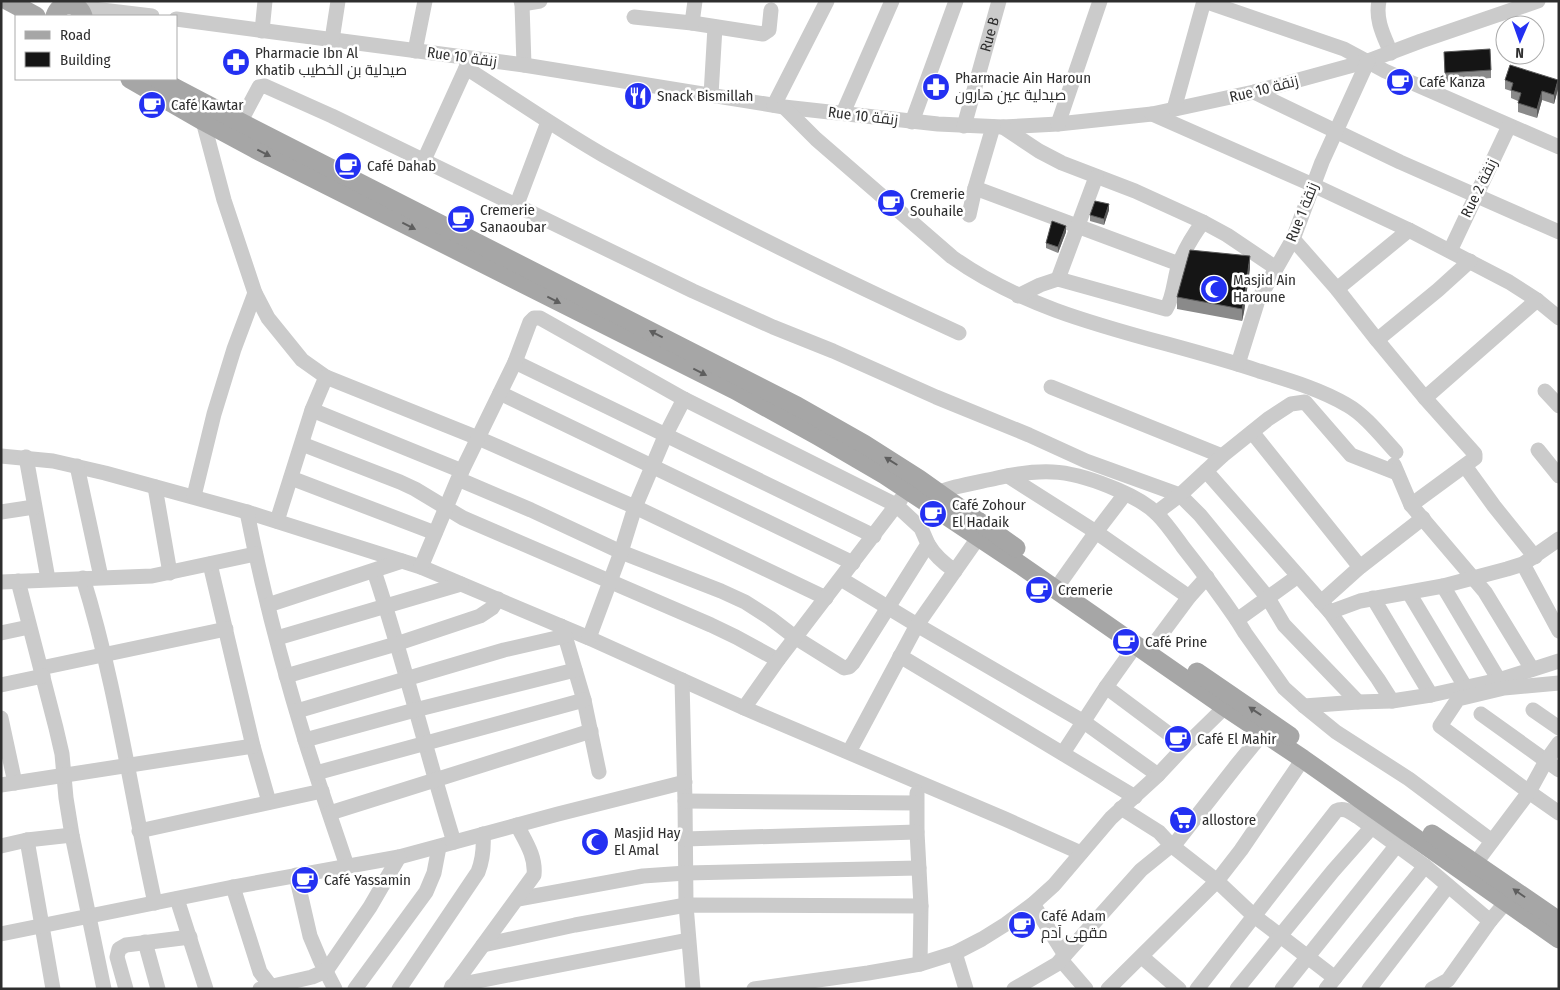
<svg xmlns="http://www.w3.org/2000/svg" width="1560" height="990" viewBox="0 0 1560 990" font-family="'Fira Sans Condensed',Cairo,sans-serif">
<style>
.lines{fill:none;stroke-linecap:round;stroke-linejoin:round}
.minor{stroke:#cbcbcb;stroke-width:15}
.major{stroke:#a6a6a6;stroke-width:19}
.wall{fill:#8a8a8a}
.shaded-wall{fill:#5b5b5b}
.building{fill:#151515;stroke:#5b5b5b}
.oneway{fill:#5e5e5e}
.labels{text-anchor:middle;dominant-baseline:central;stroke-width:5;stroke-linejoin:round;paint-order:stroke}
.street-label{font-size:15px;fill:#2e2e2e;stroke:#fff}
.poi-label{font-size:15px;fill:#2e2e2e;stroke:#fff;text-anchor:start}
</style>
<rect width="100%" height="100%" fill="#fff"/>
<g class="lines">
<g class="minor">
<path d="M521,1L522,4L524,65"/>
<path d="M1204,1L1344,49L1385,71L1559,147"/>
<path d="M1379,1C1375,20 1384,36 1391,53"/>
<path d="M522,4L540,1"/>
<path d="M77,7L152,16"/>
<path d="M634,17L692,23L763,34L769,30L771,10"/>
<path d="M176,19L524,65L784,107L938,124L1003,127L1058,124L1152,114L1254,92L1368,61L1421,41L1538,1"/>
<path d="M692,23L695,1"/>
<path d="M262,31L265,1"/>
<path d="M332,40L338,1"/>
<path d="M415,51L425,1"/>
<path d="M466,68C512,97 556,128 603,155C719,220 839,278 959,333"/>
<path d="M1254,92L1400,162L1559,232"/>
<path d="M711,95L715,27"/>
<path d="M774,105L827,1"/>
<path d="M784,107L816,139L952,257C1043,322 1155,336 1259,371C1288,380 1320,389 1347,405C1365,415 1382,437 1396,452"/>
<path d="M1174,109L1204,1"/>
<path d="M843,113L892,1"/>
<path d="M1152,114L1313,185L1409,230L1509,282L1537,300L1559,318"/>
<path d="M203,121L224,200L255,293L268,318L302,360L326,377L478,438L635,507L826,598"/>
<path d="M912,122L956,1"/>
<path d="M1058,124L1100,1"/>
<path id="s1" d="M964,126L999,1"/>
<path d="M1003,127L1039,151L1062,163L1135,191L1203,222L1227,235L1276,268"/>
<path d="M235,132L259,87L265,86L332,116L693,291L773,327L833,351L936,397L1029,435L1086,461L1180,495L1200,515L1268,598L1284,625L1358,702"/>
<path d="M424,160L470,59"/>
<path d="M975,188L1179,264"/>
<path d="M517,204L548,122"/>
<path d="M969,215L975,188L993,127"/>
<path d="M1293,239L1337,289L1377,340L1425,398L1475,454V458L1411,505"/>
<path d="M1450,251L1509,126"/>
<path d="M1058,279L1096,177"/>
<path d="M1337,289L1409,230"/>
<path d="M1018,296L1040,285L1058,279L1166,309C1174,297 1174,278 1179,264C1185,249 1194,234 1203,222"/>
<path d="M1377,340L1438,290L1470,261"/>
<path d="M515,362L874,536"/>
<path d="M1238,364L1258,300L1293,239L1322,162L1368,61"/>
<path d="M1051,387L1222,456"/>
<path d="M1545,391L1559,406"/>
<path d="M500,393L853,563"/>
<path d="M1425,398L1537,300"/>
<path d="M312,410L462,471"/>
<path d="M1252,432L1360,567"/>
<path d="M302,444L400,482L415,489L463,518L711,625L736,637L778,660"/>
<path d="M1538,450L1559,476"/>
<path d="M1,456L53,461L105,473L247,512L421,567L589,638L744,708L1005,819L1081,853"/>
<path d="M26,457L48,579"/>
<path d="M1394,465L1411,505L1485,592L1532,669"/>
<path d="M77,466L101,577"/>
<path d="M1465,466L1494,506L1535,557"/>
<path d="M1206,471L1330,612L1378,679L1392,701"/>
<path d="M1008,476L1096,532L1189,597"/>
<path d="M291,478L435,533"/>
<path d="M155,487L170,573"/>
<path d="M194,496L214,414L234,349L255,293"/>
<path d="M931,496C951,486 975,483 997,478C1046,467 1072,470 1118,490C1132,496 1147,504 1157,514C1167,524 1175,536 1183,547C1202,571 1220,595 1237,620"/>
<path d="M1,512L34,507"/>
<path d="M247,512C262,589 282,665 305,740C318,782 333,824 347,866"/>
<path d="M1156,513L1180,495L1222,456L1268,419L1291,404L1305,402L1351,455L1397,473"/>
<path d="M277,521L312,410L326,377"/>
<path d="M928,544C935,556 943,563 955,571"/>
<path d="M210,564L253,746L269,802"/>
<path d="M1523,564L1559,631"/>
<path d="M421,567L458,479L515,362L530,322L534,318H540L684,399L896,505L921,528L928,544L853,663L849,667L844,668L796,638L770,618L745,602L721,591L621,552L531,510L458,479"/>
<path d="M374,571C404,660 426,752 454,842"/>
<path d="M1298,576L1237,620L1245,633L1284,688L1304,706L1336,732L1409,779L1492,841"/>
<path d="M83,578C116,684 131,795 155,903"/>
<path d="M841,579L917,625L1084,722L1158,775"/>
<path d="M1062,580L1096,532L1125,494"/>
<path d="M18,581L56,728L62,754L66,798L72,835L104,989"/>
<path d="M1,582L152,576L255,554"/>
<path d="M1443,586L1499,680"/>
<path d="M1409,593L1466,688"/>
<path d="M1373,598L1431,695"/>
<path d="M1321,602L1360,567L1423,518"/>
<path d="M268,605L402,561"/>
<path d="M1330,612L1360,601L1443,586L1507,569L1523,564L1559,539"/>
<path d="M1,633L29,627"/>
<path d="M565,636L584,700L599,772"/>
<path d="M277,638L461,584"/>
<path d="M589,638L621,552L635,507L666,434L684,399"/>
<path d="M1154,644L1189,597L1207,577"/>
<path d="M900,656L1135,797"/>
<path d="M41,668L226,629"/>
<path d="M286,676L396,644L480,616L492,608L498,599"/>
<path d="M682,680L685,801L686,905L693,989"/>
<path d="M1,685L43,676"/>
<path d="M1106,687L1185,746"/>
<path d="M1304,706L1358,702L1392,701L1431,695L1499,680L1559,661"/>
<path d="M744,708L778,660L901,499"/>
<path d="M1533,710L1559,728"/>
<path d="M297,711L504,650L565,636L561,626"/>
<path d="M1481,714L1559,770"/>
<path d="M1,718L15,783"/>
<path d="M305,740L415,710L575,670"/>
<path d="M1559,743L1546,761L1529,792L1559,813"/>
<path d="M849,752L917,625L978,538"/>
<path d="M1063,753L1106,687L1136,645"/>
<path d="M316,773L584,700"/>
<path d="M1,785L253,746"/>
<path d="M917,793V832L921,906L920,964"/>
<path d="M685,801L916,803"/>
<path d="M1121,808L1159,832L1171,845L1217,881L1253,915L1335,978"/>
<path d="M330,813L591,731"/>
<path d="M139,831L322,791"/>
<path d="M685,839L917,832"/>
<path d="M27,840L53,989"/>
<path d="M1,846L27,840L72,835"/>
<path d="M1475,864L1529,792L1440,726L1458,699L1504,688L1559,683"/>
<path d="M296,875L310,936L321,962L335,989"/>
<path d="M233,887L260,972L273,989"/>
<path d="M177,899L206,989"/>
<path d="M518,899L643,876L686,873L919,868"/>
<path d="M1033,904L1065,955"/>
<path d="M1,934L233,887L399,857L558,814L685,782"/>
<path d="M145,942L158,989"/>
<path d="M483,945L575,925L686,905L921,906"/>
<path d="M955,953L966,989"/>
<path d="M1142,957L1179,989"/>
<path d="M1061,960L1086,989"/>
<path d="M452,986L688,940"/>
<path d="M126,989L117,957L119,949L126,945L190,937"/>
<path d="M260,989L312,977L326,971L370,907L399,857"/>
<path d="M355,989L426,892L434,873L439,847"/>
<path d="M399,989L478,872C483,859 484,848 483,834"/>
<path d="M451,989L534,875C536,856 525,841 517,825"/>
<path d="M754,989L868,973L920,964L955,953L982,939L1006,924L1033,904L1054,885L1111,818L1158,775L1185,746L1225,707"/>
<path d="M1014,989L1057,964L1141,870L1178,840L1236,766L1263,733"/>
<path d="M1108,989L1217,881L1241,850L1303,759"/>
<path d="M1197,989L1336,811C1344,807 1350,812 1358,817L1425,866L1490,921"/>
<path d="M1237,989L1333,871L1371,828"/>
<path d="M1282,989L1397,845"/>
<path d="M1326,989L1425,866"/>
<path d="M1369,989L1448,886"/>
<path d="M1432,989L1448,980L1490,921L1506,902"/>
</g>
<g class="major">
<path d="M8,1L36,16"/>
<path d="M55,16C60,1 78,1 83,16"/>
<path d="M130,79L203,121L255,149L735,390L818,436L885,475L1019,564L1225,707L1303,759L1559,939"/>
<path d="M158,79L240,122L797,406L864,444L919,479L1016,548"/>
<path d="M1197,672L1290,736"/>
<path d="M1432,834L1559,921"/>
</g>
</g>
<g class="wall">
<path d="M1444,52L1491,70V78L1445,82Z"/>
<path d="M1505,80L1558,89L1554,104L1542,100L1537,118L1518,112V101L1511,98V91L1505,89Z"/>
<path d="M1109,210L1104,225L1090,221V215Z"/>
<path d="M1066,232L1058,253L1046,248V243Z"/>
<path d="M1250,268L1244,312L1242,321L1177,309V297Z"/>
</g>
<g class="shaded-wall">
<path d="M1558,80V89L1554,104V95Z"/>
<path d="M1542,91V100L1537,118V109Z"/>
<path d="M1109,204V210L1104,225V219Z"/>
<path d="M1066,226V232L1058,253V247Z"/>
<path d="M1250,256V268L1244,312L1242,321V309Z"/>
</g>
<g class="building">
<path d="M1490,49L1491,70L1445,73L1444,52Z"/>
<path d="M1510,65L1558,80L1554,95L1542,91L1537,109L1518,103L1521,93L1511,90L1513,83L1505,80Z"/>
<path d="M1095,201L1109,204L1104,219L1090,215Z"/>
<path d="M1052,221L1066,226L1058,247L1046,243Z"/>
<path d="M1190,250L1250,256L1244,300L1242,309L1177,297Z"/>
</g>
<defs><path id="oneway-solid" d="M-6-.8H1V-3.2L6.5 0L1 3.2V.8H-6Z" transform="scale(1.25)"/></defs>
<g class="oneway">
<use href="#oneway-solid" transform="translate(264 153) rotate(27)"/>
<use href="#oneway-solid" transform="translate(409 226) rotate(27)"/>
<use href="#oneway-solid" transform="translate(554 300) rotate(27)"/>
<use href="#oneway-solid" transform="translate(656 334) rotate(-153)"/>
<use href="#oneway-solid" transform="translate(700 372) rotate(27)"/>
<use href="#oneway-solid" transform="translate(891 461) rotate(-148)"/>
<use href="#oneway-solid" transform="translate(1255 711) rotate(-146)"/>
<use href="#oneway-solid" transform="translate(1519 893) rotate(-145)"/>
</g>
<defs>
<g id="pharmacy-disc" transform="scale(1.4375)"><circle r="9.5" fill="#2330f2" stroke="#fff"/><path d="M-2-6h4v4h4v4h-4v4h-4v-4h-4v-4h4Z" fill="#fff"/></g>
<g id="cafe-disc" transform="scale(1.4375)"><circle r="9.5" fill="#2330f2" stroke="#fff"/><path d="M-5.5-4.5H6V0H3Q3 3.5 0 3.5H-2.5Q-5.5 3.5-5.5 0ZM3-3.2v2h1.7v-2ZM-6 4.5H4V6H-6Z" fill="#fff"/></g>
<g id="restaurant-disc" transform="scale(1.4375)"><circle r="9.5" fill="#2330f2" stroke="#fff"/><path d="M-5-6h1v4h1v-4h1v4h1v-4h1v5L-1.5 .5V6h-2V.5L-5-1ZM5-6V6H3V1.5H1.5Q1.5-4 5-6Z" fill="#fff"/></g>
<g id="mosque-disc" transform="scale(1.4375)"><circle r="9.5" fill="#2330f2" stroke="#fff"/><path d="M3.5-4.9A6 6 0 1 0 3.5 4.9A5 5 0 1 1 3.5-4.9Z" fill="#fff"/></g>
<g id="supermarket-disc" transform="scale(1.4375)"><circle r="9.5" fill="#2330f2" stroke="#fff"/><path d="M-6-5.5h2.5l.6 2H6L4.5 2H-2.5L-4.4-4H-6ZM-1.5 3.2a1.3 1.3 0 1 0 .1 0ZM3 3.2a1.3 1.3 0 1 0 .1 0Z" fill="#fff"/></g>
</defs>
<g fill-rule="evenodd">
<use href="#pharmacy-disc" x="236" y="62"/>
<use href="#cafe-disc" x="1400" y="82"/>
<use href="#pharmacy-disc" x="936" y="87"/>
<use href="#restaurant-disc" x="638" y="96"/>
<use href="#cafe-disc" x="152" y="105"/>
<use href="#cafe-disc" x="348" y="166"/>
<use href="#cafe-disc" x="891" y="203"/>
<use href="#cafe-disc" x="461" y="219"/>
<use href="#mosque-disc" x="1214" y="289"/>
<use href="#cafe-disc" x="933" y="514"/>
<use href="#cafe-disc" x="1039" y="590"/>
<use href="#cafe-disc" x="1126" y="642"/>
<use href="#cafe-disc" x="1178" y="739"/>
<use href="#supermarket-disc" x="1183" y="820"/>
<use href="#mosque-disc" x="595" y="842"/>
<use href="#cafe-disc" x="305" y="880"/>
<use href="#cafe-disc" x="1022" y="925"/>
</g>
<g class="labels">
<g class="street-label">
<text stroke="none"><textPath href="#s1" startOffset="95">Rue B</textPath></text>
<text transform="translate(462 57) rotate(8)">Rue 10 زنقة</text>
<text transform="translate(1264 89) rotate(-14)">Rue 10 زنقة</text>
<text transform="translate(863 116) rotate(7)">Rue 10 زنقة</text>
<text transform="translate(1479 188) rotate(-64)">Rue 2 زنقة</text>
<text transform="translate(1302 212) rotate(-68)">Rue 1 زنقة</text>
</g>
<g class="poi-label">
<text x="255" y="53">Pharmacie Ibn Al<tspan x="255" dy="17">Khatib صيدلية بن الخطيب</tspan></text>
<text x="955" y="78">Pharmacie Ain Haroun<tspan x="955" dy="17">صيدلية عين هارون</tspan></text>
<text x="1419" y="82">Café Kanza</text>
<text x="657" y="96">Snack Bismillah</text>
<text x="171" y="105">Café Kawtar</text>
<text x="367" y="166">Café Dahab</text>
<text x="910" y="194">Cremerie<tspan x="910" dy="17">Souhaile</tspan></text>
<text x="480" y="210">Cremerie<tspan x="480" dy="17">Sanaoubar</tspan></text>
<text x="1233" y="280">Masjid Ain<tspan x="1233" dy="17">Haroune</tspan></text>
<text x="952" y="505">Café Zohour<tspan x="952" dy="17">El Hadaik</tspan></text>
<text x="1058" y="590">Cremerie</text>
<text x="1145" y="642">Café Prine</text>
<text x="1197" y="739">Café El Mahir</text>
<text x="1202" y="820">allostore</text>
<text x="614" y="833">Masjid Hay<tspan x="614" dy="17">El Amal</tspan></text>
<text x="324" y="880">Café Yassamin</text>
<text x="1041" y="916">Café Adam<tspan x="1041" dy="17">مقهى آدم</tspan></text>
</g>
</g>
<rect width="1560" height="990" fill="none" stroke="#2e2e2e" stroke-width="5"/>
<rect x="15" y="15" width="162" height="65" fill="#ffffff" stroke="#ababab"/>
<rect x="25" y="31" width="25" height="8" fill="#a6a6a6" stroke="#ababab"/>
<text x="60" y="40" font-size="15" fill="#2e2e2e">Road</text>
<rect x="25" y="52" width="25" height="15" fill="#151515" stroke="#ababab"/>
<text x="60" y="65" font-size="15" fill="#2e2e2e">Building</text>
<g transform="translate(1520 40) rotate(182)"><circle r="24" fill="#ffffff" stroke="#ababab"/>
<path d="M0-4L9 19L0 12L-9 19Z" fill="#2330f2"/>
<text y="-8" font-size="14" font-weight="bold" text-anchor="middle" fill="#2e2e2e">N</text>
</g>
</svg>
